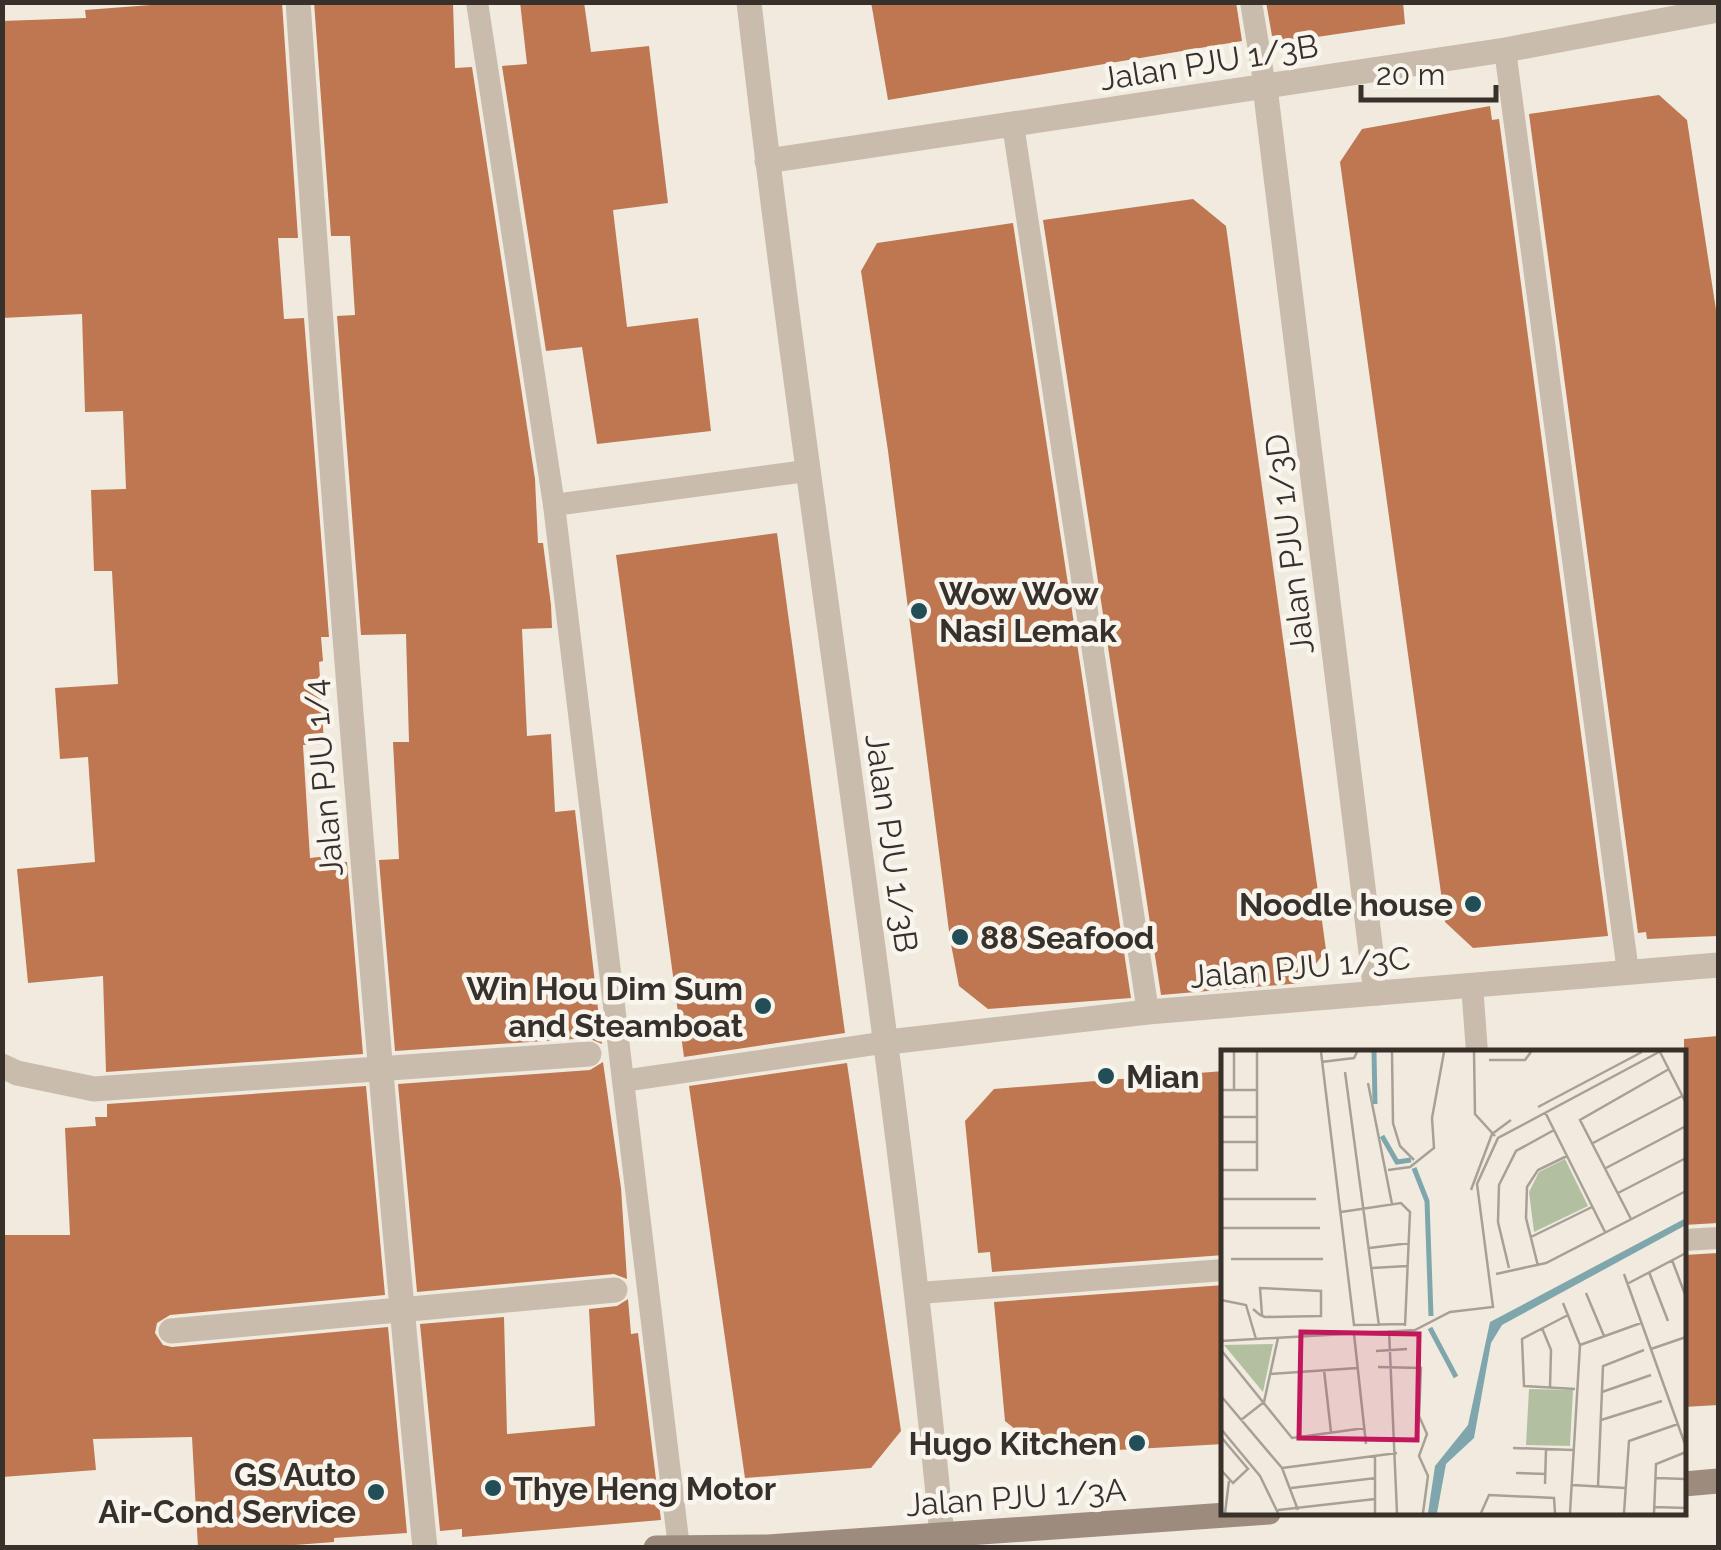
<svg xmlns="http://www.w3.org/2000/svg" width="1721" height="1550" viewBox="0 0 1721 1550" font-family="Raleway,sans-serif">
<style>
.building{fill:#be7751}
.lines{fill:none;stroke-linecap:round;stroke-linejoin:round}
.service{stroke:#c9bcac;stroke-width:22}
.minor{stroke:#c9bcac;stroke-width:25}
.secondary{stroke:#9d8c7d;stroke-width:25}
.poi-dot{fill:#224e57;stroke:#f9f4ec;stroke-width:4}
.labels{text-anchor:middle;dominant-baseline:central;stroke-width:9;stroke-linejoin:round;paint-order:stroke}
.street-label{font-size:32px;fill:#38302a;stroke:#f9f4ec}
.poi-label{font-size:32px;font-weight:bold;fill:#38302a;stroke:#f9f4ec;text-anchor:start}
.inset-river{fill:none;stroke:#80a6ad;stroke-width:5}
.inset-road{fill:none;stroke:#a7a097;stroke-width:2.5}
.view{fill:#c2185b;fill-opacity:0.15;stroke:#c2185b;stroke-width:5}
.inset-edge{fill:none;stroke:#38302a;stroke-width:5}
</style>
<rect width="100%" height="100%" fill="#f1ebdf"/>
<g class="building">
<path d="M190,2H282L298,238H278L284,319L304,318L329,637H321L323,661L319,662L324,744L303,745L310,858L328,856V863L347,862L363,1054L106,1072L103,976L28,983L17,869L95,862L88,757L60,759L55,688L118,684L112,571H94L91,490L126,489L123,411L85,412L82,314L2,318V21L86,18L85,10Z"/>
<path d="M314,2H453L455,68L472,67L535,479L538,543H543L551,605L552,628L522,629L527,736L551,734L555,812L575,810L602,1044L588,1038L395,1051L379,860L399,859L393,742H409L406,634L361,635L337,316L355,315L350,236H331Z"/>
<path d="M520,2H584L591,52L649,46L668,203L613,210L627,327L698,318L711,431L597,444L582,347L546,351L502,66L527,64Z"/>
<path d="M871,2H1236L1242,41L888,100Z"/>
<path d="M1266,2H1403L1405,24L1283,42L1281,35L1272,36Z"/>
<path d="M1659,95L1687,120L1718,323V936L1647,939L1646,932L1638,933L1529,114Z"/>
<path d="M1490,106L1492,120L1499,119L1608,936L1473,948L1445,922L1340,162L1362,129Z"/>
<path d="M1193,199L1226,226L1326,950L1302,983L1161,995L1043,220Z"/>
<path d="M1013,223L1131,998L988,1009L959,986L950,939L888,451L861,271L877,243Z"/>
<path d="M777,533L845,1033L684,1057L616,555Z"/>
<path d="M1718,1036V1223L1684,1225V1039Z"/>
<path d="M603,1062L621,1188L627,1279L614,1274L417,1292L398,1084L590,1070Z"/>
<path d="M847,1063L901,1431L871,1468L745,1478L689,1086Z"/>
<path d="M1224,1071V1255L992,1272L990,1252L978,1253L965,1121L994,1089Z"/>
<path d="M366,1086L385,1295L170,1315L157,1323L155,1333L163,1345L172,1347L388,1327L407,1533L334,1538V1542L269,1547L198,1548L192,1437L93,1439L96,1470L2,1477V1235H70L65,1128L96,1126L95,1117H107V1104Z"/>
<path d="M1718,1253V1405L1684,1407V1255Z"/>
<path d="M1224,1285V1444L1046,1454L1005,1421L994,1302Z"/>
<path d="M628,1299L631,1334L638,1333L661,1520L462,1537V1529L440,1531L420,1324L504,1317L507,1434L595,1426L589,1309L617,1306Z"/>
</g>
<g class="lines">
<g class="service">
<path d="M477,2L554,505L679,1548"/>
<path d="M1251,2L1265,87"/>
<path d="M1505,50L1628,972"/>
<path d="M1013,125L1148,1012"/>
<path d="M554,505L806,471"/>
<path d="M1472,985L1477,1052"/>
<path d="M623,1081L888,1042"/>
<path d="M1684,1240L1718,1238"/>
<path d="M919,1293L1224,1270"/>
</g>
<g class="minor">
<path d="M298,2C334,518 374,1033 425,1548"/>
<path d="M749,2C807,514 893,1022 942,1535"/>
<path d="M1265,87L1376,993"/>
<path d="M767,161L1505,50L1718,10"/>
<path d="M888,1042L1148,1012L1718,965"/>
<path d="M2,1066L17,1073L94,1089L589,1054"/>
<path d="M171,1331L615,1290"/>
</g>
<g class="secondary">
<path d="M1684,1484L1718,1481"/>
<path d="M656,1548L768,1547L1269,1512"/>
</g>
</g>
<g class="poi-dot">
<circle cx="919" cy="611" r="10"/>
<circle cx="1473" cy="904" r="10"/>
<circle cx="960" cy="937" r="10"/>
<circle cx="763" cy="1006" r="10"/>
<circle cx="1106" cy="1076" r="10"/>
<circle cx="1137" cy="1443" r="10"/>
<circle cx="493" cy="1488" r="10"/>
<circle cx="376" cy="1492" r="10"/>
</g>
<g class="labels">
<g class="street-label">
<text transform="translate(1209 62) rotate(-9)">Jalan PJU 1/3B</text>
<text transform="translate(1289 544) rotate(-97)">Jalan PJU 1/3D</text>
<text transform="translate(323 778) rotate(-95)">Jalan PJU 1/4</text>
<text transform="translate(892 843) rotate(82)">Jalan PJU 1/3B</text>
<text transform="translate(1300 967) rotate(-5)">Jalan PJU 1/3C</text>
<text transform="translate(1016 1497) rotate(-4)">Jalan PJU 1/3A</text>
</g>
<g class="poi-label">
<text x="939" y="593">Wow Wow<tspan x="939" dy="37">Nasi Lemak</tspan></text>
<text x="1453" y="904" text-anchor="end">Noodle house</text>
<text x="980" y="937">88 Seafood</text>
<text x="743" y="988" text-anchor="end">Win Hou Dim Sum<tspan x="743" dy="37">and Steamboat</tspan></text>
<text x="1126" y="1076">Mian</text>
<text x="1117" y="1443" text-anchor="end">Hugo Kitchen</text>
<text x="356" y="1474" text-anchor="end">GS Auto<tspan x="356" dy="37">Air-Cond Service</tspan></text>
<text x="513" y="1488">Thye Heng Motor</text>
</g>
</g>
<g transform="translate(1221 1050)">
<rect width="465" height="465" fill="#f1ebdf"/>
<path d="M344,109L367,156L313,182L308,142L318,122ZM52,294L42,342L3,295ZM308,339L352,340L349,396L305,395Z" fill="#b2c0a0"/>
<path d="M465,168V175L281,275L270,293L253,388L225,414L216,463H207L214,416L247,375L269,272Z" fill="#80a6ad"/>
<path class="inset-river" d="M153,2L154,54M161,86L176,112L190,110M193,118L206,151L210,266M209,278L235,327"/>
<path class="inset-road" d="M13,2V40M100,2L133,275L184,274M171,2L172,73L179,96L193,110M253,2L254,64L274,86M439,2L465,53M268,10H304L310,2M100,12L133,8L136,2M124,22L158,276M147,33L171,154M0,40H36M317,57L421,2M324,62L384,182M0,67H36M0,92H36M372,93L461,46M385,118L465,76M0,120H36V2M167,120L189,117L213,98L211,68L223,2M250,140L271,84L290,70M397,143L465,108M0,149H95M120,162L180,153L189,162L184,276M410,169L359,70L448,19M0,178H99M310,187L371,157M148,198L189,193M10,209H102M451,210L465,247M317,216L305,168L306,137L317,120L346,106M151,218L186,216M288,218L277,172L278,135L295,101L333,80M428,222L447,271M275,224L325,213L465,141M403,224L465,397M406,234L465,203M365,243L383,286M0,250L25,255L35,289M342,253L359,295M32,259L39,265L44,267L100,266V241L39,238L41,265M347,265L301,289L303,336L354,339M321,278L330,300L329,338M168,280L176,463M133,284L145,394M0,291L194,280L229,262L272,257L256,134L277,88L438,2M359,295L420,273M430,299L465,287M0,300L71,388L144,378M155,301L186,299M157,317L200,318L198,366L206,384L198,406L207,426L202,463M103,320L110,382M49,324L136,318M381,342L430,325M0,346L61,418L77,460M20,370L43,352L57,288M380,370L441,351M0,379L39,426L57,463M0,387L27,419L12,433L0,420M292,398L352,400M61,418L176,403M295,423L325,424M435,428L465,429M324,434L325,399M351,435L404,438M377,436L382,316L423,300M70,438L155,428M433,457L465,458M57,460L154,449M4,463L8,431M154,463V406M260,463L268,445L333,448L334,463M349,463L359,295M403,463L408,391L457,374M433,463L435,414L465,402"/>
<path class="view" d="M80,282L198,284L196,390L78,388Z"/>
<rect width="465" height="465" class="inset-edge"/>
</g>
<rect width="1721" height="1550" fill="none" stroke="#38302a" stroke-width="10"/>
<path d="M1361 85v15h135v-15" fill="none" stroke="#38302a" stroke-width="5"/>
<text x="1376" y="85" font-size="30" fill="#38302a" stroke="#f9f4ec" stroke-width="8" paint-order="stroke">20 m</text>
</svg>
